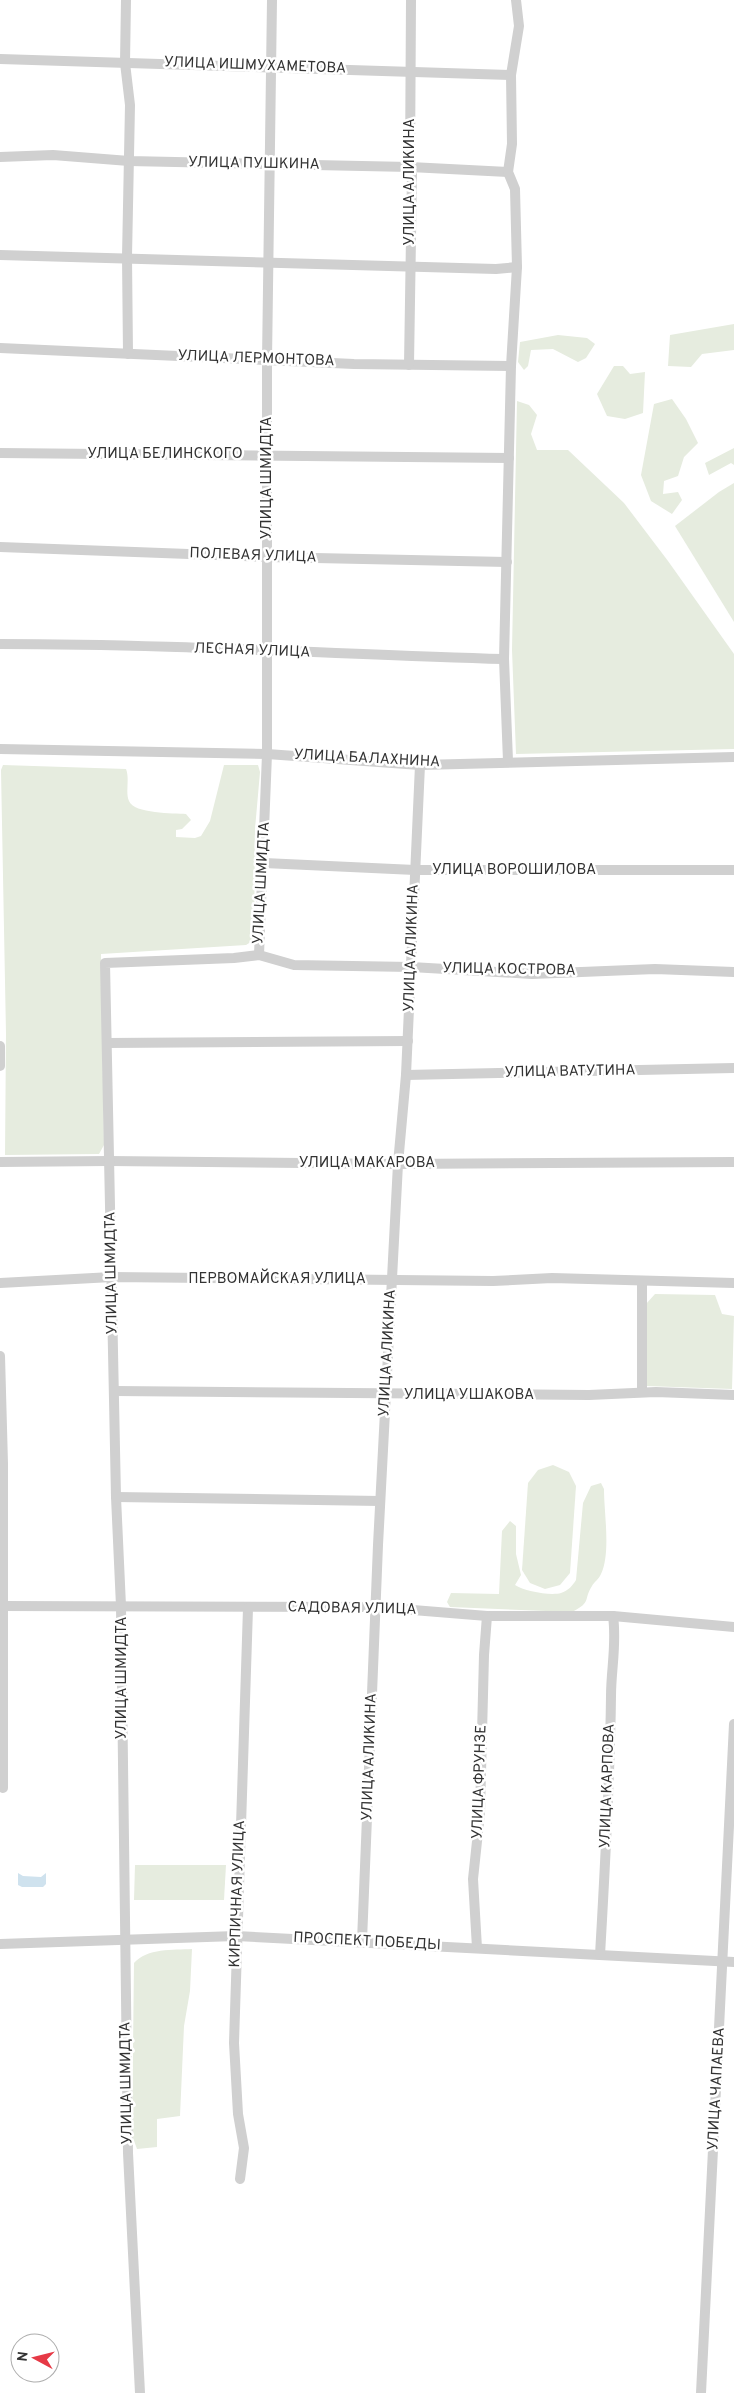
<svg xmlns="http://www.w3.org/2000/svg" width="734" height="2393" viewBox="0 0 734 2393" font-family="Overpass,sans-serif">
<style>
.green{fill:#e6ecdf}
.water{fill:#cfe2ee}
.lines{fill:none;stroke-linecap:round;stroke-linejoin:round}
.minor{stroke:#d0d0d0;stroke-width:10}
.labels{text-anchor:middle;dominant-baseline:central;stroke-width:5;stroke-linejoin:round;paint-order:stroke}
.street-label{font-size:15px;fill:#333;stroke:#fff}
</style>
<rect width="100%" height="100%" fill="#fff"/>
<g class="green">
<path d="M734,324V350L702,354L691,367L668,366L670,335Z"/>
<path d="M558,335L587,338L595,344L586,358L578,362L553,349L531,350L528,366L524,370L518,362L520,342Z"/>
<path d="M614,366H623L630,374L645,372L643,413L625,419L607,416L597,394Z"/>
<path d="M672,399L686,419L698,443L684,457L678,476L664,481L663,494L678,492L682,500L672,514L651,501L641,475L654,404Z"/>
<path d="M517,401L529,405L537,415L531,434L537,450H568L624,503L668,561L734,654V749L516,754L512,650Z"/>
<path d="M734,448V465L731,463L709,475L705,463Z"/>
<path d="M734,483V622L675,526L719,492Z"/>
<path d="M3,765L126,769C130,779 125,792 129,801C134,814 174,813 186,814L191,820L182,829L176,830V837L195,838L201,836L210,821L224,765H258L260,772L255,829L254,940L246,945L101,954L104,1145L99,1154L5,1155L6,1034L1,770Z"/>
<path d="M655,1294L715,1295L722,1314L734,1316L732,1389L646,1386V1304Z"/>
<path d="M553,1465L569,1472L576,1486L570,1573L560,1585L545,1589L530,1583L522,1570L528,1483L538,1470Z"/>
<path d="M601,1483L604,1489C604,1513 611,1553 601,1574C599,1579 594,1582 592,1586C583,1600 592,1602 572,1612L450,1607L447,1602L451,1593L499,1594L502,1531L510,1521L516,1526V1554L521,1575L515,1585C524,1591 550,1596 561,1593C568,1591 573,1585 576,1580L583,1503L591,1486Z"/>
<path d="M135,1865H226L224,1900H134Z"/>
<path d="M192,1949L190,1991L184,2026L180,2116L157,2119V2147L137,2149L132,2135L134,1963C147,1948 173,1950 192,1949Z"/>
</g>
<path class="water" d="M18,1873L23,1876L41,1877L46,1873V1884L43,1887H22L18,1885Z"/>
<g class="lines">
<g class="minor">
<path d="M126,0L125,63L130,105L127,257L128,354"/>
<path d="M0,59L511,75"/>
<path d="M0,157L53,155L129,161L410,167L508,172"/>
<path d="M0,255L496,269L517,267"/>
<path d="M0,348L354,364L511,366"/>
<path d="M409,365L412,173L410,167L411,0"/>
<path d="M0,453L509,458"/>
<path d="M0,547L267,557L507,562"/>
<path d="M0,644C168,644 336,654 504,659"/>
<path d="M0,749L267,754L420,765L734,757"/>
<path d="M508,761L504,659L511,366L517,267L515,189L508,172L512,144L511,75L519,26L516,0"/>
<path d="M264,863L415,870H734"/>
<path d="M259,955L267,754V360L272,0"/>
<path d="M107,1043L408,1041"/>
<path d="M0,1046V1066"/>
<path d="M406,1075L734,1068"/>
<path d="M0,1162L109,1161L398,1164L734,1162"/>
<path d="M642,1281V1392"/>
<path d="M0,1283L112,1277L493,1281L552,1278L734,1283"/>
<path d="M0,1356L3,1464V1788"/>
<path d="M115,1391L589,1395L656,1392L734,1395"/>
<path d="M116,1497L380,1501"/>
<path d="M0,1606L376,1607L487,1616H613L734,1627"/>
<path d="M362,1941L378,1545L398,1164L406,1075L420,765"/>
<path d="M0,1944L236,1936L734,1962"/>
<path d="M477,1948L473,1879L480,1813L484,1655L487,1616"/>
<path d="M600,1955C605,1868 610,1783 611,1696C611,1669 617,1644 613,1616"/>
<path d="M240,2179L244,2148L238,2114L234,2043L248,1608"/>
<path d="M140,2393L128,2153L121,1606L116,1497L105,963L234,958L259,955L294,965L411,967L532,974L655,969L734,972"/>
<path d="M701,2393L734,1724"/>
</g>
</g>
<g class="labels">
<g class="street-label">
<text transform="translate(255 66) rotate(2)">УЛИЦА ИШМУХАМЕТОВА</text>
<text transform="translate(254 164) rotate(1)">УЛИЦА ПУШКИНА</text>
<text transform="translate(410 182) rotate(-90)">УЛИЦА АЛИКИНА</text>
<text transform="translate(256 359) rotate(2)">УЛИЦА ЛЕРМОНТОВА</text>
<text x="165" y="454">УЛИЦА БЕЛИНСКОГО</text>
<text transform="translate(267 478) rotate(-90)">УЛИЦА ШМИДТА</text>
<text transform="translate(253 556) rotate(2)">ПОЛЕВАЯ УЛИЦА</text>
<text transform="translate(252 651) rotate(2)">ЛЕСНАЯ УЛИЦА</text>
<text transform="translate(367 759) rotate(3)">УЛИЦА БАЛАХНИНА</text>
<text x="514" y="870">УЛИЦА ВОРОШИЛОВА</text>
<text transform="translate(262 883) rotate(-87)">УЛИЦА ШМИДТА</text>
<text transform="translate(412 948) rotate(-88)">УЛИЦА АЛИКИНА</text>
<text transform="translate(509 970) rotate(1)">УЛИЦА КОСТРОВА</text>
<text transform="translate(570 1072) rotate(-1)">УЛИЦА ВАТУТИНА</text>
<text x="367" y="1163">УЛИЦА МАКАРОВА</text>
<text transform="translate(112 1273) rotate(-91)">УЛИЦА ШМИДТА</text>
<text x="277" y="1279">ПЕРВОМАЙСКАЯ УЛИЦА</text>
<text transform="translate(388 1353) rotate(-87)">УЛИЦА АЛИКИНА</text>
<text x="469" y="1395">УЛИЦА УШАКОВА</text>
<text transform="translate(352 1609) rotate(1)">САДОВАЯ УЛИЦА</text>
<text transform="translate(122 1678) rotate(-90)">УЛИЦА ШМИДТА</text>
<text transform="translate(370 1757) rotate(-88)">УЛИЦА АЛИКИНА</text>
<text transform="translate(480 1782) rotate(-88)">УЛИЦА ФРУНЗЕ</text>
<text transform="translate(608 1786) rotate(-88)">УЛИЦА КАРПОВА</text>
<text transform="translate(238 1894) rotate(-88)">КИРПИЧНАЯ УЛИЦА</text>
<text transform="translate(367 1942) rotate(3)">ПРОСПЕКТ ПОБЕДЫ</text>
<text transform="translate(127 2083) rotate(-91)">УЛИЦА ШМИДТА</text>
<text transform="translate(717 2089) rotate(-87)">УЛИЦА ЧАПАЕВА</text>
</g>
</g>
<g transform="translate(35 2358) rotate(277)"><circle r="24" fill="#ffffff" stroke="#adadad"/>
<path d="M0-4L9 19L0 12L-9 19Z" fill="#e63946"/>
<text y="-8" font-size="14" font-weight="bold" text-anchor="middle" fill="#333333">N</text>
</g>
</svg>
